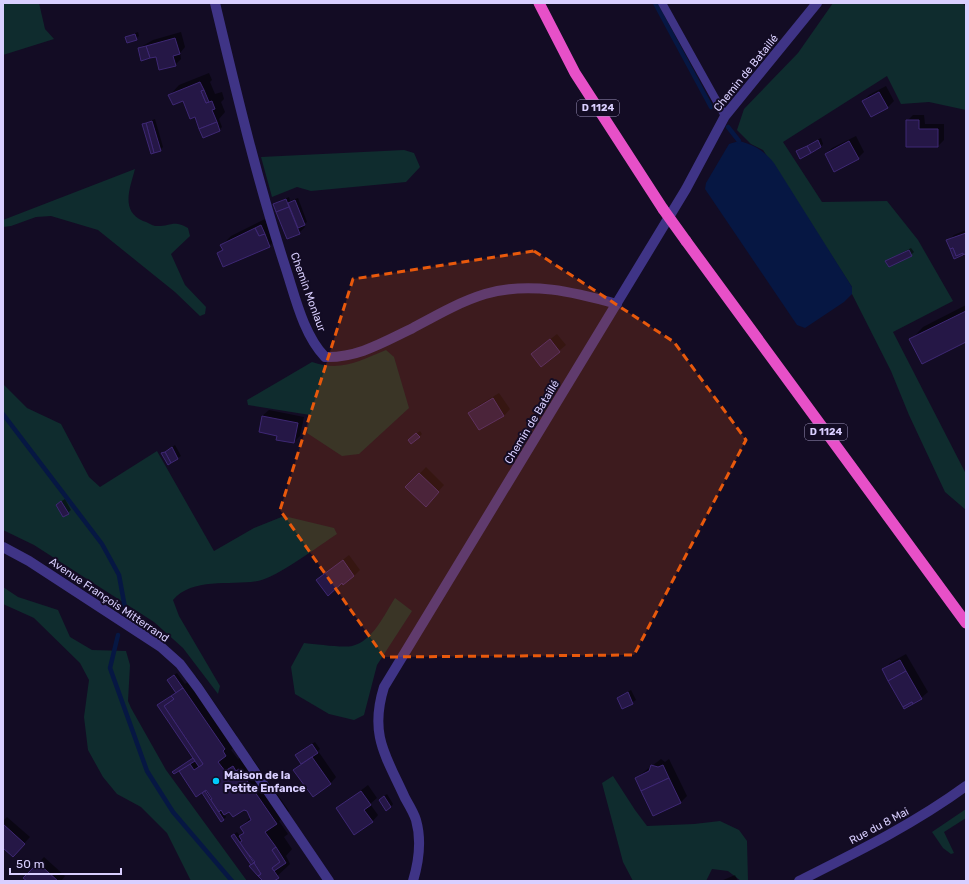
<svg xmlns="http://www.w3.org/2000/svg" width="969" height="884" viewBox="0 0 969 884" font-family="Rubik,sans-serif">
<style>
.green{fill:#0f2c2e}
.water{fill:#061743}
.shadow{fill:#0007}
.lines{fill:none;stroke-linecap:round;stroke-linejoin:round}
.stream{stroke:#061743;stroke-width:4.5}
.building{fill:#251746;stroke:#3e2874}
.service{stroke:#3f3486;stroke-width:8}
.minor{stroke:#3f3486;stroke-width:10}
.tertiary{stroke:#3f3486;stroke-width:10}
.trunk{stroke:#e750c8;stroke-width:11}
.trunk-bridge{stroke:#e750c8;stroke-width:11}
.marked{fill:#e8590c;fill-opacity:0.2;stroke:#e8590c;stroke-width:3;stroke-dasharray:8 5;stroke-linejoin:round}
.poi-dot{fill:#00cafa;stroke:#130c24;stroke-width:1.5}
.labels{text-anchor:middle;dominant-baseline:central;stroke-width:4;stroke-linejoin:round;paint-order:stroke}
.shield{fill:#130c24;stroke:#9e94bd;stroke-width:1}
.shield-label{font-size:10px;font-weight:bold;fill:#d9cfff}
.street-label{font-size:11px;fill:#d9cfff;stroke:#130c24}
.poi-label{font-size:11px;font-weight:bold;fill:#d9cfff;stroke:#130c24;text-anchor:start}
</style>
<rect width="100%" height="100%" fill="#130c24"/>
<g class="green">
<path d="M3,3H39L45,29L54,39L3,55Z"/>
<path d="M833,3H962L966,7V110L929,102L901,104L887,76L783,142L822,202L887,201L918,240L953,301L893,332L966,474V510L945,492L909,415L891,371L852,294V287L763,150L751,144L737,130L744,109L798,53Z"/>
<path d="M404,150L414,153L420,167L406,182L311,191L297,187L272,197L261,157Z"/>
<path d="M135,169C130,188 120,211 143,221C147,222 151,225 155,226C170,227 173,219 188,228L190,236L171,254L185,285L206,307L205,314L200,316L175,292L98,230L51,216L36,217L11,226L3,227V220Z"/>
<path d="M386,350L394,357L409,408L359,454L342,456L307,433L310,415L248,405L247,400L312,362C341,372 359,361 386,350Z"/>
<path d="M3,384L27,408L61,424L89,477L100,487L157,451L214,551L254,528L284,516L334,528L337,534C320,545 276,578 258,581C231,586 193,577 173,600L179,616L220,686L218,694L183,648L154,622L34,545L3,530Z"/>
<path d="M3,587L18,597L58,610L70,637L92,650L126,651L130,665L128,701L131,708L166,770L247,881H191L167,833L141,807L117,794L103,777L88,750L84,717L89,680L80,663L34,618L3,604Z"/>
<path d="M395,598L412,611L377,665L364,715L354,720L329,714L295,694L291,667L304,643C316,644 342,648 352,646C373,641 384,615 395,598Z"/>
<path d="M613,776L635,810L647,826L694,824L720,821L739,830L747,841L748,881H741L728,871L712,869L706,881H633L623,862L602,783Z"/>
<path d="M966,809V818L944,832L954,853L951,854L943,848L932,832Z"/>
</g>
<path class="water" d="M739,141C755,145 764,151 774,163L852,287V294L844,302L805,328L797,325L705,189L706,183L729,144Z"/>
<g class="shadow">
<path d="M138,32L139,36L136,39L126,37Z"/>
<path d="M181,32L185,47L180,53L181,59L175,65L139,48L153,40Z"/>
<path d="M209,73L212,80L210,82L215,94L222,92L224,99L221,102L225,112L219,119L222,127L219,130L195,116L183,100L170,95L179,85Z"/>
<path d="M886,86L894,101L888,107L871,116L863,101L869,95Z"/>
<path d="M913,115H924L925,124H944V140L938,146L907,121Z"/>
<path d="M155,119L163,147L160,150L143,124Z"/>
<path d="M856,136L864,152L858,158L826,154L832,148Z"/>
<path d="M821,138L823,144L821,147L797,151Z"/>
<path d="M289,197L290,201L298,198L307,222L304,224L305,227L299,233L274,204Z"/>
<path d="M265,219L268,227L279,237L269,246L219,253L223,249L222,245L231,236Z"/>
<path d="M966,230V253L948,241L954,235Z"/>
<path d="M911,248L914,252L911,255L887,261Z"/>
<path d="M966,305V341L911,340L923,327Z"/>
<path d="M557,334L566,345L541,366L539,348Z"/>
<path d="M499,393L510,409L504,416L493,422L470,413L476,407Z"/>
<path d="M269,410L304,417L300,436L294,442L278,435L262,416Z"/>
<path d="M420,431L422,434L419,437H412Z"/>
<path d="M175,445L181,456L168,464L163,454Z"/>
<path d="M426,467L444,485L426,505L407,487Z"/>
<path d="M65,499L71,510L64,516L60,502Z"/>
<path d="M349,555L360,570L354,576L336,588L317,580Z"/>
<path d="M906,654L928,692L921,698L884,670L890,663Z"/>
<path d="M177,673L185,684L196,676L237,736L235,738L238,743L231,750L238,759L245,754L249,760L252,758L289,811L279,821L288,834L284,837L292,849L286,856L290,864L272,881H265L232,836L237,832L240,836L244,832L241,827L252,816L244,808L229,810L224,813L226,817L222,821L182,768L174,772L194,757L158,706L176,692L171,677Z"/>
<path d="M631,690L636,700L623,708L618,698Z"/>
<path d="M315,742L320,749L318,751L336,777L330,784L295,770L302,763L299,752Z"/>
<path d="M661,759L665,762L669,759L687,796L681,802L654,815L636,778Z"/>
<path d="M368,785L377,798L370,804L378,815L372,822L337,809Z"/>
<path d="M387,794L393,804L391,807L383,797Z"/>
<path d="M7,817L30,837L19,849L3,847V821Z"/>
<path d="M44,857L65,876L61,881H28L25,878Z"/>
<path d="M735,875L738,881H721Z"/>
</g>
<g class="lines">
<g class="stream">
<path d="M655,3L711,107"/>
<path d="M728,127L739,141"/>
<path d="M3,414L102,544L119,575L125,608"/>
<path d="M118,635L110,668L147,771L173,812L232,881"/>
</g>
</g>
<g class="building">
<path d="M135,34L137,40L127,43L125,37Z"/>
<path d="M175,38L180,54L173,56L176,66L159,70L156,57L150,58L146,46Z"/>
<path d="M146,46L150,58L141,61L138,48Z"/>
<path d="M200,82L204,90L201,91L206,103L212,101L215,109L212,110L217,122L199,129L195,117L190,119L183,101L173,105L168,95Z"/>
<path d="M204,90L209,102L206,103L201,91Z"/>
<path d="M879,92L888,108L871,117L862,101Z"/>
<path d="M906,120H919V129H938V147H906Z"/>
<path d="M152,121L161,151L154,153L146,123Z"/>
<path d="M217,122L220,131L203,138L199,129Z"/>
<path d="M146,123L154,153L151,154L142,124Z"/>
<path d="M818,140L821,147L811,153L807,146Z"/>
<path d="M849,141L859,159L834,172L825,154Z"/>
<path d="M807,146L811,153L800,159L796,151Z"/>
<path d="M286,199L289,207L276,212L273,204Z"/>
<path d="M295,200L305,225L298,228L288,203Z"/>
<path d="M289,207L300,234L287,239L276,212Z"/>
<path d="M261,225L265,234L259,236L255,228Z"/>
<path d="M255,228L259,236L265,234L270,247L223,267L217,253L223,250L220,245Z"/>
<path d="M966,233V254L956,256L953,248L950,249L946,240Z"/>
<path d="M953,248L956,256L963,253V255L954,259L950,249Z"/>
<path d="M909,250L912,256L889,267L885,261Z"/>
<path d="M966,311V342L922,364L909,339Z"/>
<path d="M550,339L560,352L541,367L531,354Z"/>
<path d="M493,398L504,416L479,430L468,413Z"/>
<path d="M262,416L298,423L294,443L276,440L277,436L259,432Z"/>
<path d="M416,433L420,437L411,444L408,440Z"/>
<path d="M172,447L178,459L171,463L165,452Z"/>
<path d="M165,452L171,463L168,465L161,453Z"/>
<path d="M419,473L439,492L426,507L405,487Z"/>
<path d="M61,501L69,514L63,517L56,505Z"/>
<path d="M343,560L354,576L343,585L342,583L328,596L316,580Z"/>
<path d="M900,660L906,671L888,681L882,669Z"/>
<path d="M906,671L922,699L913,704L912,702L903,707L888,681Z"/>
<path d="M174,675L183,688L176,693L167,680Z"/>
<path d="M183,688L225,749L223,751L226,756L218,762L225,771L233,766L236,771L239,769L277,824L265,832L276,847L272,850L280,862L272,868L279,878L274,881H263L258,876L261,874L254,863L255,862L239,843L242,841L239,836L244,833L240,827L251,820L247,811L244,810L233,817L229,812L224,815L221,810L219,812L210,800L212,799L206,790L196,797L179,771L190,764L194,770L203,764L164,706L174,699L171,696Z"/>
<path d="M628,692L633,704L622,709L617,698Z"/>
<path d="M171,696L174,699L164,706L203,764L199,767L157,705Z"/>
<path d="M912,702L913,704L904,709L903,707Z"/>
<path d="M312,744L318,753L301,764L295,755Z"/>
<path d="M312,757L331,784L313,797L293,770Z"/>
<path d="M193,758L195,761L174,774L172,772Z"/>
<path d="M651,765L658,767L663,765L669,778L641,791L635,778L649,771Z"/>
<path d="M669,778L681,803L653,816L641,791Z"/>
<path d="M205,791L224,820L221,822L202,793Z"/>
<path d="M361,791L371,805L364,810L373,822L354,835L336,808Z"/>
<path d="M384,796L391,807L386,811L379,800Z"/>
<path d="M3,824L25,844L13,857L3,848Z"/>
<path d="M234,834L254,863L251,865L231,836Z"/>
<path d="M276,847L286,863L274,871L272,868L280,862L272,850Z"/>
<path d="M38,863L58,881H27L23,878Z"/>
<path d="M254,863L261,874L258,876L249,866Z"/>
</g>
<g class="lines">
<path class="service" d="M662,3L725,116"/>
<g class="minor">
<path d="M215,3C236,91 257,180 285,266C295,296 303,334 325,357C357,358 382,343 411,329C435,316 459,302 485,294C530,281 574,292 617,304"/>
<path d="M3,547L29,561L161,647L180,664L198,688L329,881"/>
<path d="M413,881C419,861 422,841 416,820C414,813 409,805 405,798C386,756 369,735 384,687L686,189L725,116L817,3"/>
</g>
<path class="tertiary" d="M799,881C857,852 914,824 966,786"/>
<g class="trunk">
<path d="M539,3L575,73L663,209"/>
<path d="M686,241L966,623"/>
</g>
<path class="trunk-bridge" d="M663,209L686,241"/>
</g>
<path class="marked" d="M534,251L674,342L746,440L634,655L384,657L280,510L353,279Z"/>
<circle class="poi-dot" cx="216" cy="781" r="4"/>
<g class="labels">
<g class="shield">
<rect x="577" y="100" width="42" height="16" rx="3"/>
<rect x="805" y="424" width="42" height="16" rx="3"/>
</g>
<g class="shield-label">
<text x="598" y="108">D 1124</text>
<text x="826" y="432">D 1124</text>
</g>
<g class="street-label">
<text transform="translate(746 73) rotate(-51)">Chemin de Bataillé</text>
<text transform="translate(308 292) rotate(70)">Chemin Monlaur</text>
<text transform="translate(532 422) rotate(-59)">Chemin de Bataillé</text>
<text transform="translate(109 600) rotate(34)">Avenue François Mitterrand</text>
<text transform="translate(879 826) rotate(-28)">Rue du 8 Mai</text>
</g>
<g class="poi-label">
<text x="224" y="775">Maison de la<tspan x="224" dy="13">Petite Enfance</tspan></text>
</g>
</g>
<rect width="969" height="884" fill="none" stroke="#d9cfff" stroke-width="8"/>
<path d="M10 868v6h111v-6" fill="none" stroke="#d9cfff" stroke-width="2"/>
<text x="16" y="868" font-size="12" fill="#d9cfff" stroke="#130c24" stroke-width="3" paint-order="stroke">50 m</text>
</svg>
